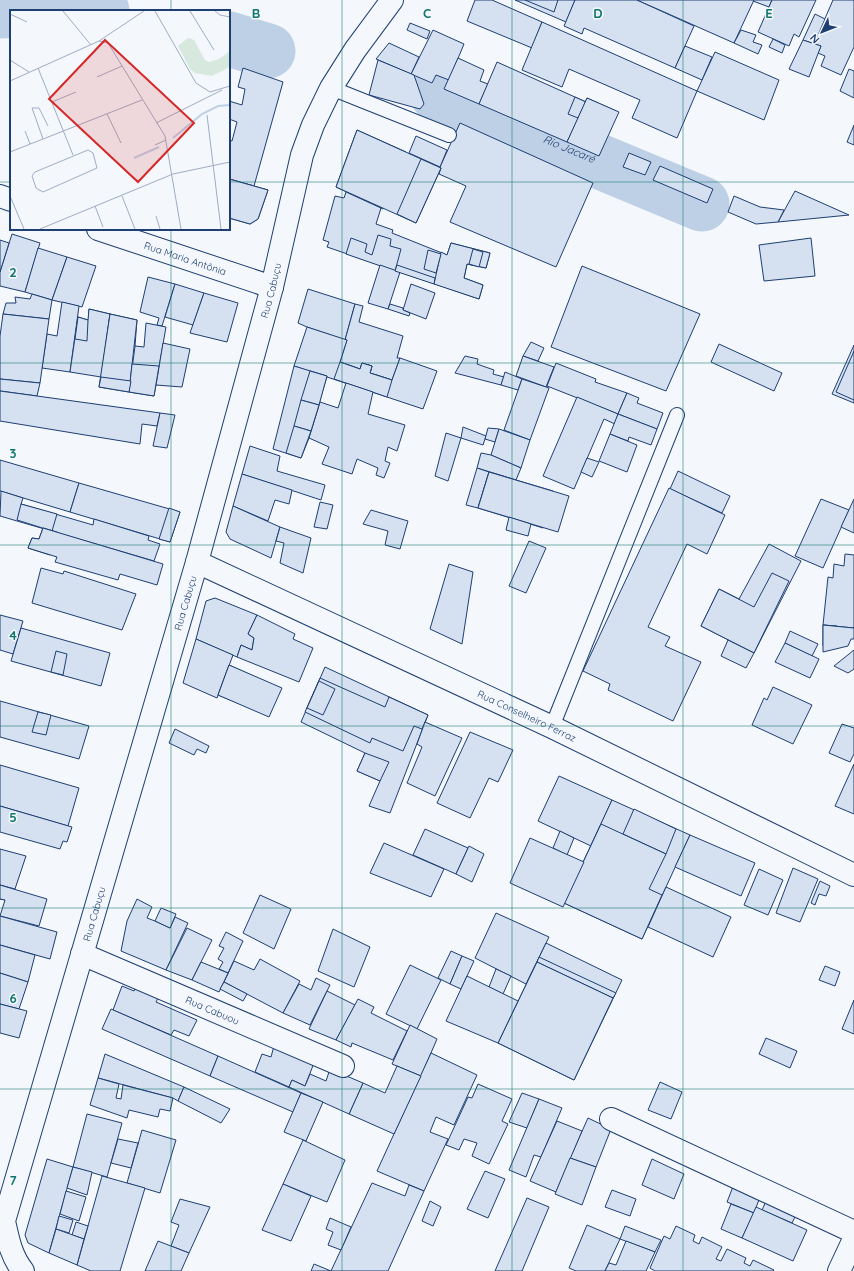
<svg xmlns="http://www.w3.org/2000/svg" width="854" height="1271" viewBox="0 0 854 1271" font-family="Quicksand,sans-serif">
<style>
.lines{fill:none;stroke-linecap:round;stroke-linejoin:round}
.river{stroke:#bed0e5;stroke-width:55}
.building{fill:#d5e0f0;stroke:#1d3f73}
.lane-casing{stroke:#1d3f73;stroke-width:16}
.street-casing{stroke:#1d3f73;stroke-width:24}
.secondary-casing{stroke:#1d3f73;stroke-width:24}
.lane{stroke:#f4f7fb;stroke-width:14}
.street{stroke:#f4f7fb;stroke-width:22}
.secondary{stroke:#f4f7fb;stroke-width:22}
.grid{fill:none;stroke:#0f766e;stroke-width:1;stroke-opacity:0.55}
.labels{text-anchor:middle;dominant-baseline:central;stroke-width:3;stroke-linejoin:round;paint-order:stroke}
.street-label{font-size:10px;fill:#1d3f73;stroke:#f4f7fb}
.water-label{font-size:11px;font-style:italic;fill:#1d3f73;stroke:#f4f7fb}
.inset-river{fill:none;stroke:#bed0e5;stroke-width:2}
.inset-road{fill:none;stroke:#9eadc5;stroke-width:1}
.view{fill:#d62828;fill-opacity:0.15;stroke:#d62828;stroke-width:2}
.inset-edge{fill:none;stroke:#1d3f73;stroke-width:2}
.grid-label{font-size:13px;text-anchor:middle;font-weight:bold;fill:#0f766e;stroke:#f4f7fb;stroke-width:3;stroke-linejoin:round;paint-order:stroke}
</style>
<rect width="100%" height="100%" fill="#f4f7fb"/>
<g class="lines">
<g class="river">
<path d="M0,11L41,9L102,11"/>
<path d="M229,39L268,51"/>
<path id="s1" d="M437,94L702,204"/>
</g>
</g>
<g class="building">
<path d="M475,0H492L542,22L532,48L467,21Z"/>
<path d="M515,0H575L566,22Z"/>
<path d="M525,0H558L554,12Z"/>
<path d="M575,0H637L694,26L675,68L584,28L582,34L564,26Z"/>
<path d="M637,0H754L734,43Z"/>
<path d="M754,0H772L769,7L753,1Z"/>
<path d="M772,0H816L799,37L794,34L789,46L758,32Z"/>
<path d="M833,0H854V47L841,75L821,66L825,56L818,53L821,46L814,44Z"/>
<path d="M815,14L825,19L814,44L803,40Z"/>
<path d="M542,22L697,91L677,138L632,118L640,100L569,69L562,87L522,70Z"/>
<path d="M410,23L430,31L427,39L407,30Z"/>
<path d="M433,30L464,44L449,80L436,75L432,83L411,74Z"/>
<path d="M741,30L756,35L753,42L762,45L758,54L734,43Z"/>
<path d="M773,39L785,45L782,53L769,47Z"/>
<path d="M803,40L821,46L809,77L789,69Z"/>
<path d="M389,43L419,57L411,74L376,59Z"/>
<path d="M685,46L712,57L702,80L675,68Z"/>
<path d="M715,52L779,80L764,120L697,91Z"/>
<path d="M458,58L484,70L480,81L488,84L479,104L444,89Z"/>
<path d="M378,60L414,75L424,104L420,109L369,95Z"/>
<path d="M497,62L586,102L567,142L479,104Z"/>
<path d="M243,68L283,82L254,186L229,179V140L232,141L237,122L229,119V101L242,105L245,89L238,87Z"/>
<path d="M849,69L854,71V98L840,91Z"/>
<path d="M575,97L586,102L578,118L568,114Z"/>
<path d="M587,98L616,111L607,134L577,122Z"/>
<path d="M587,98L619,112L599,156L567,142Z"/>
<path d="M460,123L593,183L556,267L450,222L466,186L439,174L441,168L440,167Z"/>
<path d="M854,125V145L847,142Z"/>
<path d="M357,130L406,152L383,209L336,187Z"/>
<path d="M357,130L441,168L416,223L336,187Z"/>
<path d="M416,136L447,150L440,167L409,153Z"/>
<path d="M629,153L651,162L645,175L623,167Z"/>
<path d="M421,159L441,168L416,223L397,214Z"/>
<path d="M660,166L713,189L707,203L653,180Z"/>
<path d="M229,179L268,190L258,219L250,224L229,218Z"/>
<path d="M229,179L268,190L258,219L250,224L229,218Z"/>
<path d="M795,191L849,215L778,222Z"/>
<path d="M346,192L381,208L376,224L393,230L392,233L447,255L451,243L490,253L486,268L467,264L464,278L483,285L479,299L327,247L329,242L323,240L335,196L344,198Z"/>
<path d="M734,196L760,207L784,210L778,222L756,224L728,212Z"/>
<path d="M12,234L40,243L25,292L0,286V272Z"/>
<path d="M378,235L391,239L390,246L401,249L395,271L346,254L351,238L367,244L365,252L372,255Z"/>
<path d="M811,238L815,276L764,281L759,245Z"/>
<path d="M0,240L9,243L0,272Z"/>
<path d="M451,243L490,253L486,268L467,264L464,278L483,285L479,299L434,284L441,252L447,255Z"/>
<path d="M38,248L67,257L52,300L25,292Z"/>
<path d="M473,249L483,252L479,267L469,264Z"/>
<path d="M428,250L441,254L436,273L424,269Z"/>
<path d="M67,257L96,266L82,307L52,300Z"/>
<path d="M380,265L400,272L388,309L368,303Z"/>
<path d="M397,265L435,278L434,284L395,271Z"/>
<path d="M582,266L700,314L666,391L551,347Z"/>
<path d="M148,277L175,284L162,326L157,325L159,318L140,312Z"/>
<path d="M175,284L204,293L193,325L165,317Z"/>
<path d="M411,284L435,293L426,319L403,310Z"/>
<path d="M308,289L355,304L345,340L307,327L298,323Z"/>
<path d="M204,293L238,303L227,342L190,333Z"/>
<path d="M32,294L52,300L49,319L3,314L6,303H16L15,297L30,299Z"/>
<path d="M62,302L79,306L70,372L42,368L47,334L57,336Z"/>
<path d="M355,304L363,306L359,322L403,336L397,358H400L392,380L370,373L372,366L362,363L360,369L340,362L347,340H345Z"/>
<path d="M390,304L403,308V310L410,313L409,316L388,309Z"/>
<path d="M89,309L110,314L106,344L87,341Z"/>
<path d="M89,309L110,314L101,377L70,372L78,317L88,320Z"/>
<path d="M3,314L49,319L40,383L0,379V336Z"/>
<path d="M110,314L137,320L135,346L106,344Z"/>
<path d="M110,314L137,320L129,392L99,387Z"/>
<path d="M78,317L88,320L87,341L75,339Z"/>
<path d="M146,323L166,327L154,396L129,392L135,346L144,347Z"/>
<path d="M307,327L347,340L340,362L360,369L362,363L372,366L370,373L392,380L400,358L437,371L423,409L294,366Z"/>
<path d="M531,342L544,348L538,361L523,356Z"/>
<path d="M163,343L190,349L182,387L156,385Z"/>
<path d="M719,344L782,373L774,391L711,362Z"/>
<path d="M854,345V403L832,394Z"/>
<path d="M854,351V400L836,392Z"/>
<path d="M465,356L478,359L477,364L494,370L493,374L504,377L501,385L455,373Z"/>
<path d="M523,356L554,367L546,387L516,376Z"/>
<path d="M340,362L360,369L362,363L372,366L370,373L392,380L387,397L334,379Z"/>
<path d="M556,363L596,379L595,382L627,393L618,414L547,386Z"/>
<path d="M132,364L159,366L154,396L129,392Z"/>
<path d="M294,366L327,376L309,438L301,458L273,449Z"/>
<path d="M310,371L327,376L319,405L301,400Z"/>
<path d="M505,372L522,379L518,390L501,385Z"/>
<path d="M101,377L131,381L129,392L99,387Z"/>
<path d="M0,379L40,383L37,396L0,391Z"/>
<path d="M522,379L549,388L530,440L504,430Z"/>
<path d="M346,383L373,392L368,414L405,425L397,451L388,447L385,461L390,463L384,478L376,475L378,468L357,459L352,474L322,464L329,447L309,438L320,402L338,408Z"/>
<path d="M0,391L37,396L160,413L157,426L142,424L140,444L0,421Z"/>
<path d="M627,393L639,398L637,403L663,413L657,429L618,414Z"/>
<path d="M577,397L618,414L615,424L604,419L574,489L543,476Z"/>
<path d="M301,400L319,405L311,431L294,426Z"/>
<path d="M160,413L175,415L167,448L153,446Z"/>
<path d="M618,414L657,429L651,445L629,437L628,441L610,434Z"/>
<path d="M294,426L311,431L301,458L286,453Z"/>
<path d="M463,427L486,436L483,445L461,438Z"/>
<path d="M488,428L499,429L495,442L485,439Z"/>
<path d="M499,429L530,440L521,468L491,455Z"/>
<path d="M446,433L461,438L448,481L435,476Z"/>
<path d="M610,434L637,445L627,472L599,461Z"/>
<path d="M250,446L280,456L277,471L325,485L321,500L242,474Z"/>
<path d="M481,453L491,455L521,468L516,480L477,468Z"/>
<path d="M587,458L599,462L592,477L581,472Z"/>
<path d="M0,460L79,483L70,512L0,491Z"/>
<path d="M477,468L489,472L478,508L466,505Z"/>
<path d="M678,471L730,496L722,513L670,489Z"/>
<path d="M489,472L553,491L543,528L478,508Z"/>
<path d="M489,472L569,496L558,532L478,508Z"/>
<path d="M242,474L292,490L289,504L275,500L268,521L233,506Z"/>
<path d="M79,483L180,512L170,542L70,512Z"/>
<path d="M669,488L725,515L707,554L687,544L648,627L670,637L665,646L701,662L673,721L608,690L610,684L583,671Z"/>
<path d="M1,491L23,498L21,504L93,525L94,519L149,536L148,540L160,544L154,561L0,516Z"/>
<path d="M821,499L849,510L823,568L795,556Z"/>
<path d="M854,499V533L841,527Z"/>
<path d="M320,502L333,505L327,529L314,527Z"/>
<path d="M21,504L57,514L52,531L17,520Z"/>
<path d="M233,506L280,527L271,558L230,539L226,532Z"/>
<path d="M169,508L180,512L170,542L159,539Z"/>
<path d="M371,510L408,521L400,549L385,545L388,531L363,524Z"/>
<path d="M509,517L531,524L528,536L506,530Z"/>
<path d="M280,527L311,538L303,573L280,563L284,543L276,541Z"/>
<path d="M43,528L57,532L50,555L28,548L32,538L39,539Z"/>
<path d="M43,528L163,564L157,585L120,574L118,580L55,562L57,557L28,548L32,538L39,539Z"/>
<path d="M529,541L546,548L526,593L509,586Z"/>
<path d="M769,544L801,561L754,653L701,626L719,589L739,599Z"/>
<path d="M845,554L854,555V628L823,625L828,577L833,578L834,564L844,566Z"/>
<path d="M449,564L473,572L462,644L430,629Z"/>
<path d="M41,568L63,574L64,571L136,594L122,630L32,603Z"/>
<path d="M772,573L789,581L754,653L701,626L719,589L754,607Z"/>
<path d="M215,598L257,615L248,634L254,638L252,650L241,645L237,657L196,639L206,601Z"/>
<path d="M0,615L23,621L13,654L0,650Z"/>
<path d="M257,615L295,634L293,639L313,648L299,682L237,657L241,645L252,650L254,638L248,634Z"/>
<path d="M823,625L837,626L836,647L823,646Z"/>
<path d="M823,625L854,628V639H851L848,646L823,652Z"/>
<path d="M21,628L110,653L101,686L11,661Z"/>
<path d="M790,631L818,644L812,656L785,643Z"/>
<path d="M196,639L233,655L217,698L183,683Z"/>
<path d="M728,640L754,653L746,668L721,656Z"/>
<path d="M785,643L819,659L810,678L775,662Z"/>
<path d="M854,650V669L848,673L834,666Z"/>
<path d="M56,651L67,654L63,675L51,672Z"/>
<path d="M229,665L253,676L240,704L218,695Z"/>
<path d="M229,665L282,688L269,717L218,695Z"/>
<path d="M325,667L428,715L390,813L369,806L380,781L357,771L365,753L301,722Z"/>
<path d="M320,678L385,707L389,697L428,715L422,729L414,726L403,751L372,738L370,743L305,712Z"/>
<path d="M319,681L335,689L323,715L307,708Z"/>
<path d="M773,687L812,705L793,744L752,725L764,698L767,700Z"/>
<path d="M0,701L89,726L79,759L0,737Z"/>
<path d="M38,712L51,715L46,735L32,732Z"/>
<path d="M425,722L462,738L435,796L407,783L422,747L417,744Z"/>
<path d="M842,724L854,728V754L850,762L829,753Z"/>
<path d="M175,729L209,746L206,753L197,749L194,755L169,743Z"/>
<path d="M470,732L513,750L498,782L489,778L470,818L437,803Z"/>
<path d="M365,753L389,762L380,781L357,771Z"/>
<path d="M854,764V814L835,806Z"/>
<path d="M0,765L79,788L68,826L0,806Z"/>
<path d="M559,776L612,800L591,846L538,821Z"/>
<path d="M612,800L690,835L642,939L564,903Z"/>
<path d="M0,806L72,827L67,842L63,841L60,849L0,832Z"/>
<path d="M634,809L676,829L666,854L623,834Z"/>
<path d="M601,824L666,854L649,889L662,895L642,939L564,903Z"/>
<path d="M425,829L468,848L456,874L413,855Z"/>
<path d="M560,831L574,838L567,855L553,848Z"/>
<path d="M690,835L755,863L741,896L675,867Z"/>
<path d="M530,838L584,862L563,907L510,883Z"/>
<path d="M384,843L444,869L431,897L370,873Z"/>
<path d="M469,846L484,854L472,882L456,874Z"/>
<path d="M0,849L26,856L15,889L0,885Z"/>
<path d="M793,868L818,879L800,922L776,913Z"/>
<path d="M759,869L783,880L768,915L744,905Z"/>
<path d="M820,881L830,886L826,896L819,894L815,905L811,903Z"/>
<path d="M0,885L9,888L5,900L0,899Z"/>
<path d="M0,885L47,899L39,926L0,916L5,900L0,899Z"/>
<path d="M666,887L731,917L713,957L648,927Z"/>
<path d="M260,895L291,909L274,949L243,933Z"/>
<path d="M137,899L152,907L147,918L155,921L170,928L175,917L188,923L166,970L121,951L127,921Z"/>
<path d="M161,908L176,914L170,928L155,921Z"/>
<path d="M496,913L549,937L526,984L475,958Z"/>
<path d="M0,916L57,932L50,959L0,945Z"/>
<path d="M187,928L212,940L192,980L166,970Z"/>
<path d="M333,929L370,947L354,987L318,971Z"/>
<path d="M226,932L243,941L228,973L219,969L223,962L218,959L224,948L219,946Z"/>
<path d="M546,943L622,980L574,1080L498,1043Z"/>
<path d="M0,945L35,955L28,982L0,973Z"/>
<path d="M451,951L462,956L450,984L438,978Z"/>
<path d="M462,956L474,961L461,989L450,984Z"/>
<path d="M539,957L616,993L613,998L537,962Z"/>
<path d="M260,959L300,981L283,1013L224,982L234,961L254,970Z"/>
<path d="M201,962L228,973L219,992L192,980Z"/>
<path d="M537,962L613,998L574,1080L498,1043Z"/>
<path d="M410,965L441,980L417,1029L386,1014Z"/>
<path d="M825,966L840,972L835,986L819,980Z"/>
<path d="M496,969L511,976L503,994L489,987Z"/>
<path d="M0,973L28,982L19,1009L0,1004Z"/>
<path d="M467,976L518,1001L498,1043L446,1021Z"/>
<path d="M316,978L330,985L310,1025L283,1013L299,984L311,990Z"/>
<path d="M224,982L247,994L243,1001L220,989Z"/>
<path d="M122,986L134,991L136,986L159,996L156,1002L197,1020L189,1036L174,1030L171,1035L113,1010Z"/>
<path d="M327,991L355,1005L336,1040L309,1029Z"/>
<path d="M358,999L374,1007L371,1013L407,1031L393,1060L352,1043L351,1047L336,1040Z"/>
<path d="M854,1000V1034L842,1029Z"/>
<path d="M0,1004L27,1011L19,1038L0,1033Z"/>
<path d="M111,1009L218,1056L210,1076L102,1029Z"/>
<path d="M410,1025L437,1039L421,1076L392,1064Z"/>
<path d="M766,1038L797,1051L790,1068L759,1054Z"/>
<path d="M274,1046L314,1063L305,1086L292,1080L289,1087L255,1072L262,1054L271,1057Z"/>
<path d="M431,1053L477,1075L454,1125L436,1117L430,1132L448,1139L424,1191L377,1171Z"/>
<path d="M105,1054L184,1087L178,1101L173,1098L98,1078Z"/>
<path d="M218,1056L301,1093L293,1112L210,1076Z"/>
<path d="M397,1066L421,1076L394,1134L349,1114L363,1083L385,1093Z"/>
<path d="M330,1069L363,1083L349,1114L289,1087L292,1080L305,1086L310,1074L326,1081Z"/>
<path d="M98,1078L119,1084L116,1098L121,1099L123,1085L173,1098L170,1111L160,1109L158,1117L129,1110L127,1118L90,1105Z"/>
<path d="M660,1082L682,1092L671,1119L648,1110Z"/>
<path d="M478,1084L512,1099L502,1121L508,1124L489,1164L472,1156L477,1143L464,1139L459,1150L446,1145L468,1097L472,1098Z"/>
<path d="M184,1087L230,1109L221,1123L178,1101Z"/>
<path d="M301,1093L323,1102L306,1141L284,1132Z"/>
<path d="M522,1093L539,1099L527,1128L509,1122Z"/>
<path d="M539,1099L562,1108L541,1157L534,1155L526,1177L509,1170Z"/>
<path d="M87,1114L122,1123L107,1177L73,1167Z"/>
<path d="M588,1118L611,1129L596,1167L570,1158Z"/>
<path d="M557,1121L582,1131L556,1192L530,1181Z"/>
<path d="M142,1130L176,1140L160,1193L127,1183Z"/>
<path d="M118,1139L138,1143L131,1168L111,1163Z"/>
<path d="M303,1140L345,1160L327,1202L283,1184Z"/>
<path d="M570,1158L596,1167L582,1205L555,1194Z"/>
<path d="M47,1159L73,1167L49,1253L28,1243L25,1235Z"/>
<path d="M652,1159L684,1174L674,1199L642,1185Z"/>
<path d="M73,1167L92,1172L87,1195L67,1188Z"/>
<path d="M485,1171L505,1179L488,1218L467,1209Z"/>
<path d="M102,1176L145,1188L120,1271H91L77,1265Z"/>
<path d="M372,1183L405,1196L409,1185L424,1191L388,1271H331Z"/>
<path d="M283,1184L311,1196L291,1241L262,1230Z"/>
<path d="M734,1184L760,1197L754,1213L727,1202Z"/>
<path d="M612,1190L636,1199L630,1216L605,1207Z"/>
<path d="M66,1191L86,1197L79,1221L60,1214Z"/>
<path d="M527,1198L549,1207L522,1271H495Z"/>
<path d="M180,1199L210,1207L189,1253L171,1246L179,1225L171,1222Z"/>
<path d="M767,1199L797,1213L792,1223L762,1210Z"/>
<path d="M430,1201L441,1207L433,1226L422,1221Z"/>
<path d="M731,1204L754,1213L742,1238L721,1229Z"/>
<path d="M756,1207L807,1230L793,1261L742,1238Z"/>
<path d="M59,1216L73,1220L69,1233L56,1229Z"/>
<path d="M330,1218L351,1227L341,1250L328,1245L333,1232L326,1229Z"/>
<path d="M76,1222L88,1226L84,1239L72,1235Z"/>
<path d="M587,1225L620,1239L605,1271H576L569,1268Z"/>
<path d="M625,1226L661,1240L655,1252L620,1239Z"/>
<path d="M676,1226L695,1235L693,1241L699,1244L702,1237L722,1247L716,1259L721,1261L727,1249L746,1258L744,1263L750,1266L753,1260L774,1270L773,1271H655L650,1268L664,1236L670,1239Z"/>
<path d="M56,1229L84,1239L77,1265L49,1253Z"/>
<path d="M158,1241L189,1253L181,1271H145Z"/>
<path d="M626,1241L655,1252L646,1271H605L609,1263L616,1265Z"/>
<path d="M314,1264L331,1271H311Z"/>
</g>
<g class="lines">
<g class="lane-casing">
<g id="lane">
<path d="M331,88L449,135"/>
<path d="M552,727L677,415"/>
</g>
</g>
<g class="street-casing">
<g id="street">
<path d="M0,196L11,200"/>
<path id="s2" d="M98,229L272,287"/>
<path id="s3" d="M197,562L552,727L854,875"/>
<path id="s4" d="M82,954L343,1066"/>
<path d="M611,1119L854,1232"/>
<path d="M839,1271L854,1239"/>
</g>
</g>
<g class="secondary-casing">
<g id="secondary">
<path id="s5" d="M23,1271C11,1256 8,1239 4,1221L197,562L272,287L302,155L313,125L331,88L355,50L392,0"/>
</g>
</g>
<use href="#lane" class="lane"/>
<use href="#street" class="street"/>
<use href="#secondary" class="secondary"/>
</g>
<path class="grid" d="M171,0V11M342,0V1271M512,0V1271M683,0V1271M0,182H11M229,182H854M171,229V1271M0,363H854M0,545H854M0,726H854M0,908H854M0,1089H854"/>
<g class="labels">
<g class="street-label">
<text stroke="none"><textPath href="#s2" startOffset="92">Rua Maria Antônia</textPath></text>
<text stroke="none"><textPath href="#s5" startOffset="1022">Rua Cabuçu</textPath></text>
<text stroke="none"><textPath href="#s5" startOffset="698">Rua Cabuçu</textPath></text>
<text stroke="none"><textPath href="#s3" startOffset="364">Rua Conselheiro Ferraz</textPath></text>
<text stroke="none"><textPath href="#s5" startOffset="374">Rua Cabuçu</textPath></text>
<text stroke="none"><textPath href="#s4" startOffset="142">Rua Cabuou</textPath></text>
</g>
<g class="water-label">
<text stroke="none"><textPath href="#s1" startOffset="143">Rio Jacaré</textPath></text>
</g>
</g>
<g transform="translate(10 10)">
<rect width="220" height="220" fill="#f4f7fb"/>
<path d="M178,28L184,30L195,50L199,52L209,49L220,41V57L202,66L185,63L180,59L168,36Z" fill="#d7e8df"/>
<path class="inset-river" d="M163,128L192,104L208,96L220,95M124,148L149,137"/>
<path class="inset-road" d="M53,1L81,35M145,1L186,73L200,82L220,76M180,1L204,40M205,1L210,5L220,7M0,4L17,12M89,31L98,33L155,126L171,219M0,50L19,62M28,58L63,145M87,67L112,56M0,71L89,31L134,1M42,92L66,82M97,104L111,133M197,105L211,219M146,113L212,80M15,121L20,134M33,129L22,98H29L38,116M145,135L156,130M78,140L83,143L87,158L33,182L26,178L22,166L25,162ZM0,142L132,90M0,186L14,219M112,186L125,219M85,196L93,217M146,206L150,219M30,219L163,164L220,152"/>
<path class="view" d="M95,30L184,113L128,172L39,89Z"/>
<rect width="220" height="220" class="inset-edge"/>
</g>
<g class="grid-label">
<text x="256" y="18">B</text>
<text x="427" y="18">C</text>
<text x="598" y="18">D</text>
<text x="769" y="18">E</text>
<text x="13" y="277">2</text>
<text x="13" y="458">3</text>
<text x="13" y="640">4</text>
<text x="13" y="822">5</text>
<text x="13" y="1003">6</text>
<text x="13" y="1185">7</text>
</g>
<g transform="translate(822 32) rotate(227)" stroke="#f4f7fb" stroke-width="3" paint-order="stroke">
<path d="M0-3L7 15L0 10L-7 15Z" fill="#1d3f73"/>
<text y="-6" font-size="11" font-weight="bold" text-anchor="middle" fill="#1d3f73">N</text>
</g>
</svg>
